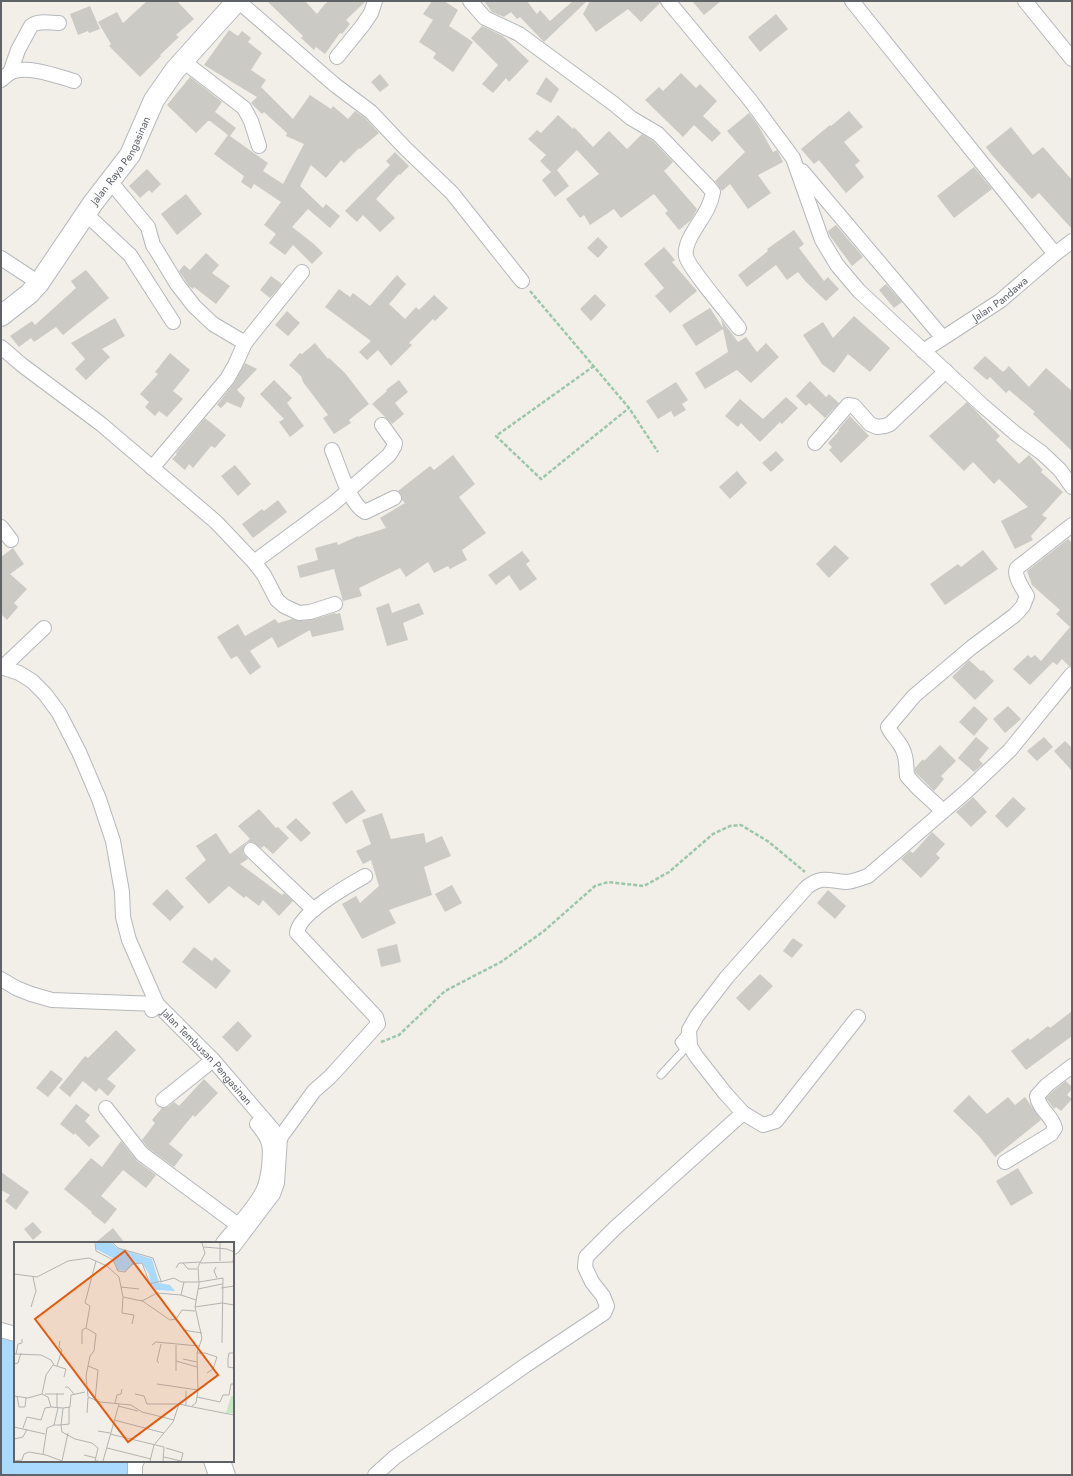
<svg xmlns="http://www.w3.org/2000/svg" width="1073" height="1476" viewBox="0 0 1073 1476" font-family="Jost,sans-serif">
<style>
.water{fill:#aadaff}
.building{fill:#cccac5}
.lines{fill:none;stroke-linecap:round;stroke-linejoin:round}
.service-casing{stroke:#b5b8bc;stroke-width:9}
.minor-casing{stroke:#b5b8bc;stroke-width:16}
.secondary-casing{stroke:#b6babf;stroke-width:22}
.path{stroke:#9cc7a9;stroke-width:2.5;stroke-dasharray:4 2;stroke-linecap:butt}
.service{stroke:#fff;stroke-width:7}
.minor{stroke:#fff;stroke-width:14}
.secondary{stroke:#fff;stroke-width:20}
.labels{text-anchor:middle;dominant-baseline:central;stroke-width:3.5;stroke-linejoin:round;paint-order:stroke}
.street-label{font-size:11px;fill:#5f6368;stroke:#fff}
.inset-road{fill:none;stroke:#b3b3b1;stroke-width:1}
.view{fill:#e8590c;fill-opacity:0.15;stroke:#e8590c;stroke-width:2}
.inset-edge{fill:none;stroke:#5f6368;stroke-width:2}
</style>
<rect width="100%" height="100%" fill="#f1efe8"/>
<path class="water" d="M1,1334L15,1339V1461H131L130,1475H1Z"/>
<g class="building">
<path d="M147,1H177L194,19L176,35L179,37L160,55L161,56L140,77L109,46L111,44L98,22L117,12L123,23Z"/>
<path d="M267,1H305L317,14L325,4L329,1H366L346,20L350,24L342,34L340,33L325,54L316,47L314,50L301,38L303,36Z"/>
<path d="M432,1H444L458,10L449,26L473,42L453,72L433,58L436,53L419,42L433,20L423,14Z"/>
<path d="M484,1H527L537,14L540,10L550,21L573,1H587L544,42L520,17L517,19L511,12L504,17L492,12Z"/>
<path d="M590,1H660V3L641,22L628,9L596,32L583,14Z"/>
<path d="M692,1H721L704,15Z"/>
<path d="M90,6L100,29L89,33L88,31L78,35L70,14Z"/>
<path d="M776,14L788,29L760,52L748,37Z"/>
<path d="M482,26L503,36L529,61L509,82L506,78L493,93L482,84L498,65L471,38Z"/>
<path d="M229,30L238,36L242,31L251,38L248,42L262,53L251,70L266,80L261,87L293,119L310,95L331,109L333,106L348,119L355,111L365,118L379,133L360,149L359,148L344,163L341,160L326,178L311,165L300,186L323,208L326,204L340,216L330,228L308,209L292,227L314,244L323,253L312,264L293,245L285,255L269,243L276,234L264,225L281,202L254,184L251,189L241,182L244,176L214,154L228,135L210,121H208L196,133L167,105L190,77L222,102L215,112L236,128L230,136L268,163L263,171L283,184L304,144L286,136L287,133L264,112L262,114L251,103L257,97L204,65Z"/>
<path d="M681,73L696,88L700,84L717,101L703,116L721,133L712,142L694,125L683,137L645,100L659,87L663,91Z"/>
<path d="M380,74L389,85L380,92L371,82Z"/>
<path d="M546,77L559,89L551,103L536,94Z"/>
<path d="M849,111L863,127L844,142L860,161L855,165L864,177L846,193L819,160L814,164L801,149L830,125L831,126Z"/>
<path d="M749,113L758,125L773,152L777,150L783,162L758,175L771,193L748,209L730,184L722,191L715,181L745,152L727,131Z"/>
<path d="M558,115L573,129L574,127L593,147L609,131L627,149L642,134L653,141L673,162L664,171L697,209L691,220L679,230L665,213L668,211L654,194L621,218L614,209L590,225L584,215L580,218L566,199L599,174L577,150L557,170L569,186L555,197L542,180L551,172L540,161L546,155L528,139L537,130L541,133Z"/>
<path d="M1011,127L1033,155L1043,147L1072,180V229L1039,193L1032,199L991,154L986,147Z"/>
<path d="M395,152L409,166L400,175L399,174L376,199L395,218L380,232L363,215L357,222L345,211L390,165L386,161Z"/>
<path d="M974,167L992,189L954,218L937,196Z"/>
<path d="M147,169L161,184L152,193L149,190L140,198L129,186Z"/>
<path d="M186,194L202,214L177,235L161,214Z"/>
<path d="M836,225L863,257L852,266L830,236L828,231Z"/>
<path d="M794,230L804,244L799,248L824,281L828,277L839,289L826,301L806,282L798,272L787,280L776,265L747,287L738,275L768,251L767,249Z"/>
<path d="M598,237L608,247L598,258L587,248Z"/>
<path d="M664,247L675,260L672,262L697,291L670,313L655,296L664,288L644,264Z"/>
<path d="M206,253L219,265L212,273L230,286L216,304L194,287L193,289L189,286L179,271L184,265L190,270Z"/>
<path d="M86,270L109,298L63,335L56,327L34,342L31,338L19,347L10,336L32,321L35,325L76,288L71,281Z"/>
<path d="M397,275L406,284L389,304L405,319L416,307L419,310L434,295L448,308L435,321L433,319L409,343L412,345L391,366L378,350L367,360L359,352L371,341L325,307L339,289L350,297L353,293L370,306Z"/>
<path d="M271,276L282,284L270,298L260,290Z"/>
<path d="M886,284L902,302L894,308L879,290Z"/>
<path d="M595,294L606,305L591,321L580,309Z"/>
<path d="M710,308L723,328L721,319L738,342L746,337L757,352L766,343L779,357L751,383L737,370L705,389L695,373L728,352L723,329L696,346L682,325Z"/>
<path d="M287,311L300,323L288,336L275,325Z"/>
<path d="M854,316L890,348L870,372L848,354L834,373L822,364L803,335L823,322L833,338Z"/>
<path d="M115,318L125,336L102,349L110,357L86,380L75,369L85,359L71,343Z"/>
<path d="M315,343L328,359L329,358L345,373L369,404L349,420L351,423L334,434L323,418L328,415L303,382L301,376L289,365L300,353L302,354Z"/>
<path d="M170,353L190,370L173,391L183,399L167,417L159,411L155,416L145,407L149,402L140,394L158,374L155,372Z"/>
<path d="M985,356L1003,372L1009,366L1029,387L1046,368L1072,391V451L1033,414L1035,412L1009,390L1006,393L990,377L987,380L973,368Z"/>
<path d="M245,363L257,369L237,390L245,398L241,408L227,402L221,408L217,405L234,383Z"/>
<path d="M274,380L292,398L287,403L304,426L290,437L279,422L284,419L260,394Z"/>
<path d="M399,380L408,392L395,403L404,414L392,424L372,404L387,391L386,390Z"/>
<path d="M810,381L826,397L829,394L839,403L825,418L809,403L806,406L796,396Z"/>
<path d="M676,382L688,400L682,404L686,410L674,417L671,411L658,419L646,401Z"/>
<path d="M786,397L798,408L782,424L780,422L760,442L741,423L738,427L725,416L740,399L763,419Z"/>
<path d="M967,402L1000,436L996,440L1019,464L1029,455L1043,470L1041,472L1063,492L1042,515L1047,518L1031,536L1033,540L1015,549L1001,521L1028,507L999,479L994,484L973,462L964,471L929,436Z"/>
<path d="M850,416L869,436L841,463L829,450L832,447L828,443L839,431L838,430Z"/>
<path d="M205,418L226,435L215,448L211,446L193,468L189,464L185,470L172,459L177,454L176,453Z"/>
<path d="M776,451L784,460L771,472L762,463Z"/>
<path d="M453,455L475,484L459,497L486,533L462,550L467,560L450,569L448,566L434,573L428,562L406,577L400,568L359,588L362,596L343,601L334,569L300,578L297,566L318,560L315,548L337,542L338,545L358,536V537L386,528L380,518L405,503L402,500L401,494L398,491L430,466L434,470Z"/>
<path d="M235,465L251,484L238,496L221,476Z"/>
<path d="M737,471L747,483L730,499L719,487Z"/>
<path d="M278,500L287,512L253,538L242,524L262,509L264,511Z"/>
<path d="M1068,539L1072,543V666H1069L1062,659L1057,665L1053,662L1030,685L1013,669L1028,655L1031,658L1035,655L1041,661L1070,627L1056,614L1060,610L1032,585L1027,571Z"/>
<path d="M835,545L849,558L829,578L816,564Z"/>
<path d="M13,548L24,564L10,574L27,589L14,603L18,607L7,620L1,614V557Z"/>
<path d="M983,550L998,569L945,605L930,584L958,564L961,567Z"/>
<path d="M522,551L530,561L526,564L537,579L520,591L509,575L496,585L488,575Z"/>
<path d="M389,603L392,613L419,603L424,614L403,623L408,640L387,646L376,608Z"/>
<path d="M335,613L336,614L340,613L344,630L312,637L310,630L278,648L272,637L250,651L261,667L250,675L237,656L231,659L217,637L238,624L245,636L275,619L278,623L292,619L299,621L311,620Z"/>
<path d="M969,660L981,671L983,670L994,681L975,700L952,677Z"/>
<path d="M974,706L988,719L974,736L959,722Z"/>
<path d="M1008,706L1021,719L1005,733L993,719Z"/>
<path d="M976,737L989,748L979,760L983,764L974,772L958,758Z"/>
<path d="M1044,737L1053,747L1037,761L1027,751Z"/>
<path d="M1065,741L1072,748V771L1054,751Z"/>
<path d="M940,745L956,761L941,776L944,779L934,791L915,772V768L923,759L924,761Z"/>
<path d="M352,790L366,811L346,824L332,803Z"/>
<path d="M973,797L987,812L971,827L956,812Z"/>
<path d="M1013,797L1026,809L1007,828L995,816Z"/>
<path d="M259,809L276,828L278,827L289,838L273,854L264,846L261,848L253,842H248L245,844L243,848V853L248,859L240,864L282,895L284,893L293,901L279,916L263,900L259,906L246,896L244,898L229,886L209,904L185,878L206,860L196,846L216,833L230,854L250,839L238,826Z"/>
<path d="M382,813L391,839L424,833L426,843L442,836L451,856L424,867L432,895L389,910L396,923L362,939L342,904L356,896L360,903L379,886L371,860L363,864L356,851L371,844L362,820Z"/>
<path d="M296,818L311,833L301,842L286,827Z"/>
<path d="M932,832L945,844L936,854L940,858L921,878L901,859L910,851L913,853Z"/>
<path d="M452,885L462,903L445,912L435,894Z"/>
<path d="M167,889L184,907L170,921L152,904Z"/>
<path d="M828,890L846,906L835,919L817,903Z"/>
<path d="M793,938L803,945L792,958L783,951Z"/>
<path d="M397,944L401,962L381,967L377,949Z"/>
<path d="M194,947L212,961L215,957L231,971L216,989L182,962Z"/>
<path d="M760,974L773,986L749,1011L736,998Z"/>
<path d="M1072,1011V1036L1026,1070L1011,1051L1028,1038L1030,1040L1048,1026L1050,1028Z"/>
<path d="M238,1021L252,1036L237,1052L222,1037Z"/>
<path d="M116,1030L136,1050L107,1079L116,1086L108,1096L99,1088L96,1092L83,1081L70,1097L59,1088L85,1056L88,1058Z"/>
<path d="M51,1070L63,1079L48,1097L36,1088Z"/>
<path d="M204,1079L218,1093L195,1117L193,1115L169,1144L183,1155L174,1167L148,1148L142,1140L155,1123L152,1120L162,1108L168,1107L174,1102L179,1106Z"/>
<path d="M1066,1081L1072,1087V1089L1067,1095L1072,1099L1061,1111L1056,1107L1054,1109L1046,1098L1053,1091Z"/>
<path d="M969,1095L987,1114L1008,1097L1015,1105L1025,1097L1041,1120L995,1157L979,1136L953,1111Z"/>
<path d="M76,1104L90,1115L85,1121L100,1136L89,1147L75,1133L74,1135L60,1124Z"/>
<path d="M121,1141L137,1161L156,1175L146,1188L123,1170L101,1196L117,1209L105,1224L91,1213L92,1212L64,1189L91,1158L102,1167Z"/>
<path d="M1018,1168L1033,1193L1011,1206L996,1181Z"/>
<path d="M1,1172L29,1192L16,1210L5,1201L10,1195L1,1190Z"/>
<path d="M33,1222L42,1232L33,1240L24,1229Z"/>
<path d="M113,1228L125,1243H95Z"/>
</g>
<g class="lines">
<g class="service-casing">
<path id="service" d="M661,1075L683,1051V1048L679,1042L688,1031"/>
</g>
<g class="minor-casing">
<g id="minor">
<path d="M238,1L335,85L371,112L405,148L452,193L522,281"/>
<path d="M470,1L485,18L519,34L614,104L631,118L658,134L707,185L713,192C710,210 698,222 690,238C687,244 685,250 686,256C688,267 730,316 739,328"/>
<path d="M668,1L750,100L793,158L822,240L837,265L859,291L982,405L1016,434L1042,453L1060,470L1072,487"/>
<path d="M852,1L1055,254"/>
<path d="M1025,1L1072,59"/>
<path d="M337,57L363,25L371,13L375,1"/>
<path d="M183,61L244,108L251,121L259,146"/>
<path d="M10,73L18,50L31,26C38,20 50,23 59,23"/>
<path d="M1,80C4,78 7,74 11,72C28,65 57,76 74,81"/>
<path d="M802,171L943,338"/>
<path d="M110,181L148,227L153,245L157,251L177,284L194,306L213,324L245,343"/>
<path d="M86,214L130,255L173,322"/>
<path d="M1,258L39,283"/>
<path d="M1,347L22,365L101,424L216,522L254,562L264,575L277,600L284,606L299,613L310,612L335,604"/>
<path id="s1" d="M923,351L1000,301L1055,254L1072,241"/>
<path d="M815,443L848,405L854,406L870,424L877,427L885,426L890,424L946,371"/>
<path d="M332,450C339,466 349,503 365,512L394,498"/>
<path d="M152,468L227,379L235,365L245,343L302,272"/>
<path d="M1,527L11,540"/>
<path d="M254,562L334,503L389,455L394,447L395,443L382,425"/>
<path d="M1,667L19,673L32,681L45,694L59,713L79,752L99,799L113,841L122,892L123,917L129,940L157,1004L152,1010"/>
<path d="M3,667L44,628"/>
<path d="M943,811L917,787L907,776C906,764 907,754 899,743C895,737 891,734 888,727L914,696L972,647L1015,615L1023,606L1027,596C1023,588 1013,576 1017,568L1072,525"/>
<path d="M251,850L314,910"/>
<path id="s2" d="M1,979L16,988L31,994L52,1000L157,1004L213,1060L280,1138L277,1183L273,1194L233,1247"/>
<path d="M163,1100L213,1060"/>
<path d="M106,1108L142,1154L238,1225"/>
<path d="M743,1113L763,1125L776,1121L858,1017"/>
<path d="M272,1142L280,1138L314,1091L330,1077L378,1024L376,1017L297,933C299,913 349,885 365,876"/>
<path d="M1005,1162L1051,1134L1055,1128C1052,1115 1039,1110 1037,1096L1047,1085L1072,1066"/>
<path d="M223,1243C236,1227 254,1209 263,1191C267,1183 268,1175 269,1167C271,1147 271,1140 257,1124"/>
<path d="M1,1330L15,1334"/>
<path d="M211,1461L216,1475"/>
<path d="M223,1461L228,1475"/>
<path d="M135,1475V1464L137,1461"/>
<path d="M375,1475L395,1457L526,1365L604,1313L607,1306L603,1296L592,1282L585,1267L586,1257L615,1228L743,1113L725,1093L696,1056L690,1046L689,1030L697,1016L727,977L807,887C823,875 829,881 846,882C853,882 861,878 868,876L968,790L1010,750L1072,674"/>
</g>
</g>
<g class="secondary-casing">
<g id="secondary">
<path id="s3" d="M1,316L29,294L39,283L93,203L130,155L154,100L175,70L237,1"/>
</g>
</g>
<g class="path">
<path d="M530,291L629,408L658,452"/>
<path d="M594,366L496,436L541,479L629,408"/>
<path d="M381,1042L399,1035L445,991L501,962L544,931L595,886L608,882L644,886L669,872L713,834L730,826L741,825L769,842L805,872"/>
</g>
<use href="#service" class="service"/>
<use href="#minor" class="minor"/>
<use href="#secondary" class="secondary"/>
</g>
<g class="labels">
<g class="street-label">
<text stroke="none"><textPath href="#s3" startOffset="198">Jalan Raya Pengasinan</textPath></text>
<text stroke="none"><textPath href="#s1" startOffset="93">Jalan Pandawa</textPath></text>
<text stroke="none"><textPath href="#s2" startOffset="233">Jalan Tembusan Pengasinan</textPath></text>
</g>
</g>
<g transform="translate(14 1242)">
<rect width="220" height="220" fill="#f1efe8"/>
<path d="M217,154H220V171H212Z" fill="#c5e8c5"/>
<path d="M82,1H98L103,6L138,17L145,41L156,43L161,49L142,48L136,42L135,32L128,21H121L112,29L103,28L99,16L82,7Z" fill="#aadaff"/>
<path class="inset-road" d="M81,1L82,9L99,18L104,29L111,30L118,22L128,21L136,42L147,39L139,16L104,6L99,1M190,5L213,7L220,10M82,19L71,61L76,64L72,86L82,92L80,109L76,114L72,134L74,155L86,160L117,163L128,170L160,178M206,19V1M169,21L187,20M187,21L219,20L220,10M202,25L200,29L203,36M162,26L165,21H169L174,27H183M0,32L23,35L54,19L75,16L93,24L105,35L109,55L128,59L143,51L167,53L182,58M146,40L160,36L167,40H185L209,36L208,101M107,45L125,47M207,46L220,44M184,47L208,42M167,53L170,40M109,55L108,71L120,73L118,82M127,58L156,78L162,77L168,68L181,69M17,65L22,49L19,35M181,65L208,61L220,63M169,88L188,91M68,102V88L72,86M138,103L142,100L185,104M183,111H191L203,115L199,127L193,131M220,111H215L214,117V125L220,126M0,112L27,113L37,118L40,123M2,112L4,102L8,101V97M169,117L183,120M162,119L183,125M145,121L143,119L147,102M0,122L4,121L7,111M43,124L48,108L45,105L46,99M74,124L84,128L81,159M162,129V103M143,142L184,148M51,145H54L60,152M43,151V166M28,152L32,133L39,123L52,127L50,135M31,152H50M121,152L130,154L133,162H165M0,154L14,156L28,152L34,155L37,165L49,166L56,165L57,153L71,150M3,154L5,165H11L12,156M183,155L206,160L209,153H215L217,142H220M101,161L103,153L107,152L108,147M172,163V149M104,164L124,169M178,164L182,161L184,148L183,111L188,96L181,65L185,42L184,25L191,11L188,1M44,166L40,183H47L48,190L61,197L78,201L84,206L81,219H84M184,166L220,173M73,171L74,156M100,178L150,191M47,183L55,182V165M47,183L49,166M0,185L31,192M9,186L13,175L27,178L31,166L37,165M84,189L96,191M96,192L150,205L149,219M0,197L9,195L13,187M93,206L137,217M152,206L169,211L167,219M29,212L33,186L40,183M70,213L82,216M150,215L167,219M0,219L8,218L10,212L15,210L32,213L48,219L54,191M89,219L105,162M136,219L140,203L159,180L165,162L184,166"/>
<path class="view" d="M111,9L204,133L114,200L21,77Z"/>
<rect width="220" height="220" class="inset-edge"/>
</g>
<rect width="1073" height="1476" fill="none" stroke="#5f6368" stroke-width="4"/>
</svg>
